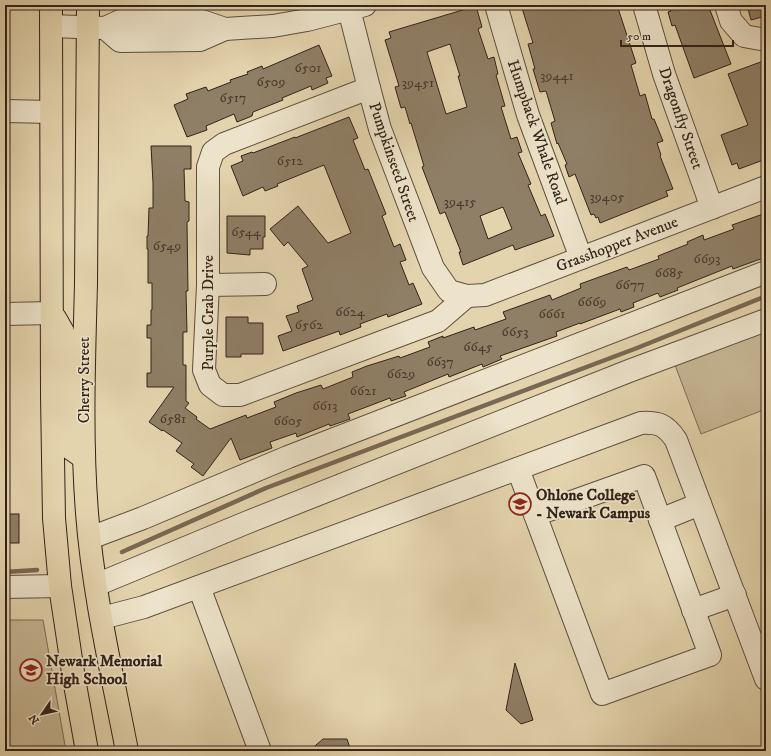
<svg xmlns="http://www.w3.org/2000/svg" width="771" height="756" viewBox="0 0 771 756" font-family="'IM FELL DW Pica',serif">
<style>
.green{fill:#c6b694;stroke:#7c6c57}
.lines{fill:none;stroke-linecap:round;stroke-linejoin:round}
.stream{stroke:#786854;stroke-width:4.5}
.building{fill:#8f7f66;stroke:#32221a;fill-rule:evenodd}
.minor-casing{stroke:#5e4e3f;stroke-width:24}
.major-casing{stroke:#32221a;stroke-width:24}
.minor{stroke:#ede3ca;stroke-width:22}
.major{stroke:#e4d4ad;stroke-width:22}
.labels{text-anchor:middle;dominant-baseline:central;stroke-width:3.5;stroke-linejoin:round;paint-order:stroke}
.number-label{font-size:14px;fill:#49392d}
.street-label{font-size:16px;fill:#32221a;stroke:#ede3ca}
.poi-label{font-size:16px;font-weight:bold;fill:#32221a;stroke:#ede3ca;text-anchor:start}
</style>
<rect width="100%" height="100%" fill="#e4d4ad"/>
<filter id="stains"><feTurbulence type="fractalNoise" baseFrequency=".005" numOctaves="4"/><feColorMatrix values="0 0 0 0 .2 0 0 0 0 .09 0 0 0 0 .02 0 0 0 .5 -.17"/></filter>
<radialGradient id="worn" r=".72"><stop offset=".6" stop-color="#630" stop-opacity="0"/><stop offset="1" stop-color="#630" stop-opacity=".3"/></radialGradient>
<g class="green">
<path d="M766,329V409L701,434L675,365Z"/>
<path d="M5,620H43L66,751H5Z"/>
</g>
<g class="lines">
<g class="stream">
<path d="M122,552L266,488L637,348L766,296"/>
<path d="M5,572L37,570"/>
</g>
</g>
<g class="building">
<path d="M521,5H617L636,63L631,65L640,96L645,94L652,119H654L663,141L657,143L661,155L660,156L673,189L666,191L668,196L600,223L598,217L596,218L594,214L591,215L575,174L569,177L565,165L567,164L558,143L557,144L551,123L555,121L546,91L540,92L533,69H535L528,44L533,43Z"/>
<path d="M669,5H708L731,64L694,78L675,25L672,26L668,12L671,11Z"/>
<path d="M747,5H766V16L751,20Z"/>
<path d="M476,6L482,27L478,29L488,59L494,57L498,74L496,75L505,106L501,107L511,139L517,137L522,152L518,153L531,184L528,185L541,216L545,214L554,236L515,250L513,245L463,265L459,252H461L445,212L440,214L422,167L424,166L411,123L410,124L405,107L401,108L395,87L399,86L385,40L391,38L389,32ZM450,44L460,76H458L467,107L446,114L427,52ZM503,207L512,229L488,239L480,216Z"/>
<path d="M319,45L332,76L326,78L328,83L312,90L311,86L282,98L283,100L253,112L252,116L237,122L234,114L206,126L207,130L187,137L174,105L188,99L186,94L206,87L208,91L231,82L230,80L248,74L247,72L262,66L263,69Z"/>
<path d="M766,60V159L739,169L737,163L732,165L721,135L748,125L728,74Z"/>
<path d="M349,117L358,138L353,140L365,170L368,169L386,214L382,216L394,247L400,244L406,260L400,262L409,285L413,283L422,304L388,317L387,314L360,324L361,327L340,335L339,331L283,351L278,336L292,331L286,316L299,312L297,306L313,300L302,269L308,266L288,242L284,246L270,229L298,206L328,243L351,233L324,165L277,184L278,186L265,191L263,187L243,196L231,166L243,161L241,156L252,152L253,153L295,137V138Z"/>
<path d="M151,146H191V169H184L185,201L189,202V221L187,222L188,291H186L187,332H183V365H186V401L189,403L185,408L197,417L196,419L210,429L246,415L247,418L276,407L274,402L296,393L321,385L323,389L353,377L352,372L367,366L399,356L400,358L430,347L428,342L443,336V338L474,327L475,330L506,319L503,312L550,295L552,300L581,288L580,284L627,267L629,270L659,259L658,256L688,244L687,242L703,235L704,240L734,229L732,225L766,213V257L733,269L732,266L677,288L678,290L660,297L658,293L633,303L634,307L621,312L620,309L580,324V323L556,332L557,336L500,356L502,359L483,367L482,364L449,377L448,374L404,392L406,396L391,401L390,398L348,414L350,419L330,426L329,424L297,437L296,433L270,442L272,448L240,460L231,438L203,476L191,467L194,464L176,451L182,443L163,430L162,431L149,422L174,387H147V373H151V338H147V325H151V310H152V283H148V249H147V236H148L149,208H153V183Z"/>
<path d="M227,216H265V237H263V249H250V255L227,253Z"/>
<path d="M226,317H248V323H263V354H241V357H226Z"/>
<rect x="5" y="514" width="14" height="29"/>
<path d="M515,663L533,720L521,724L506,710Z"/>
<path d="M323,739H347L351,751H309Z"/>
</g>
<g class="lines">
<g class="minor-casing">
<g id="minor">
<path d="M496,5L528,115L581,258"/>
<path d="M644,5L664,74L712,208"/>
<path d="M726,5L731,21L744,36L766,40"/>
<path d="M349,9L369,88L380,129L433,268L449,291L467,296L485,295L766,187"/>
<path d="M51,26L105,28L120,21L199,20L225,29"/>
<path d="M105,28L120,41L200,40L225,29L273,26L307,20L365,5"/>
<path d="M369,88L224,144L213,152L208,167V285L204,370L210,385L223,395H240L438,321L467,296"/>
<path d="M5,111L51,112"/>
<path d="M208,285L265,284"/>
<path d="M5,314L52,313"/>
<path d="M518,469L602,694L710,655L644,476L535,515"/>
<path d="M660,520L700,504"/>
<path d="M90,538L143,518L288,457L766,272"/>
<path d="M96,585L248,522L629,371L766,320"/>
<path d="M5,587L60,586"/>
<path d="M199,587L260,751"/>
<path d="M693,610L735,595"/>
<path d="M102,618L144,607L641,423C659,422 666,425 676,440L766,679"/>
</g>
</g>
<g class="major-casing">
<g id="major">
<path d="M51,5L52,396L54,518L60,586L74,679L87,751"/>
<path d="M88,5C88,98 87,191 86,284C84,360 81,437 87,513C93,593 112,673 127,751"/>
<path d="M55,318L63,332L67,345L68,441L71,449L84,458"/>
</g>
</g>
<use href="#minor" class="minor"/>
<use href="#major" class="major"/>
</g>
<defs>
<g id="university-ring" transform="scale(1.15)"><circle r="9.5" fill="#ede3ca" stroke="#8f2418" stroke-width="1.5"/><path d="M0-5L7-2L0 1L-7-2ZM-4 1L0 2.5L4 1V4Q0 6-4 4Z" fill="#8f2418"/></g>
<g id="school-ring" transform="scale(1.15)"><circle r="9.5" fill="#ede3ca" stroke="#8f2418" stroke-width="1.5"/><path d="M0-5L7-2L0 1L-7-2ZM-4 1L0 2.5L4 1V4Q0 6-4 4Z" fill="#8f2418"/></g>
</defs>
<g fill-rule="evenodd">
<use href="#university-ring" x="520" y="504"/>
<use href="#school-ring" x="31" y="670"/>
</g>
<g class="labels">
<g class="number-label">
<text x="308" y="68">6501</text>
<text x="557" y="76">39441</text>
<text x="271" y="82">6509</text>
<text x="418" y="83">39451</text>
<text x="233" y="98">6517</text>
<text x="290" y="161">6512</text>
<text x="607" y="197">39405</text>
<text x="460" y="202">39415</text>
<text x="246" y="232">6544</text>
<text x="167" y="246">6549</text>
<text x="707" y="259">6693</text>
<text x="669" y="273">6685</text>
<text x="630" y="285">6677</text>
<text x="592" y="302">6669</text>
<text x="350" y="312">6624</text>
<text x="552" y="314">6661</text>
<text x="309" y="325">6562</text>
<text x="515" y="332">6653</text>
<text x="478" y="347">6645</text>
<text x="440" y="362">6637</text>
<text x="401" y="374">6629</text>
<text x="363" y="391">6621</text>
<text x="325" y="406">6613</text>
<text x="173" y="419">6581</text>
<text x="288" y="421">6605</text>
</g>
<g class="street-label">
<text transform="translate(681 118) rotate(71)">Dragonfly Street</text>
<text transform="translate(537 132) rotate(71)">Humpback Whale Road</text>
<text transform="translate(394 162) rotate(71)">Pumpkinseed Street</text>
<text transform="translate(617 244) rotate(-21)">Grasshopper Avenue</text>
<text transform="translate(208 313) rotate(-90)">Purple Crab Drive</text>
<text transform="translate(84 380) rotate(-90)">Cherry Street</text>
</g>
<g class="poi-label">
<text x="536" y="495">Ohlone College<tspan x="536" dy="18">- Newark Campus</tspan></text>
<text x="46" y="661">Newark Memorial<tspan x="46" dy="18">High School</tspan></text>
</g>
</g>
<rect width="771" height="756" fill="none" stroke="#e4d4ad" stroke-width="20"/>
<rect x="6" y="6" width="759" height="744" fill="none" stroke="#32221a" stroke-width="2"/>
<rect x="10" y="10" width="751" height="736" fill="none" stroke="#32221a"/>
<g transform="translate(42 714) rotate(236)" stroke="#ede3ca" stroke-width="3" paint-order="stroke">
<path d="M0-3L7 15L0 10L-7 15Z" fill="#32221a"/>
<text y="-6" font-size="11" font-weight="bold" text-anchor="middle" fill="#32221a">N</text>
</g>
<path d="M621 40v6h112v-6" fill="none" stroke="#32221a" stroke-width="2"/>
<text x="627" y="40" font-size="12" fill="#32221a" stroke="#ede3ca" stroke-width="3" paint-order="stroke">50 m</text>
<rect width="100%" height="100%" filter="url(#stains)"/>
<rect width="100%" height="100%" fill="url(#worn)"/>
</svg>
